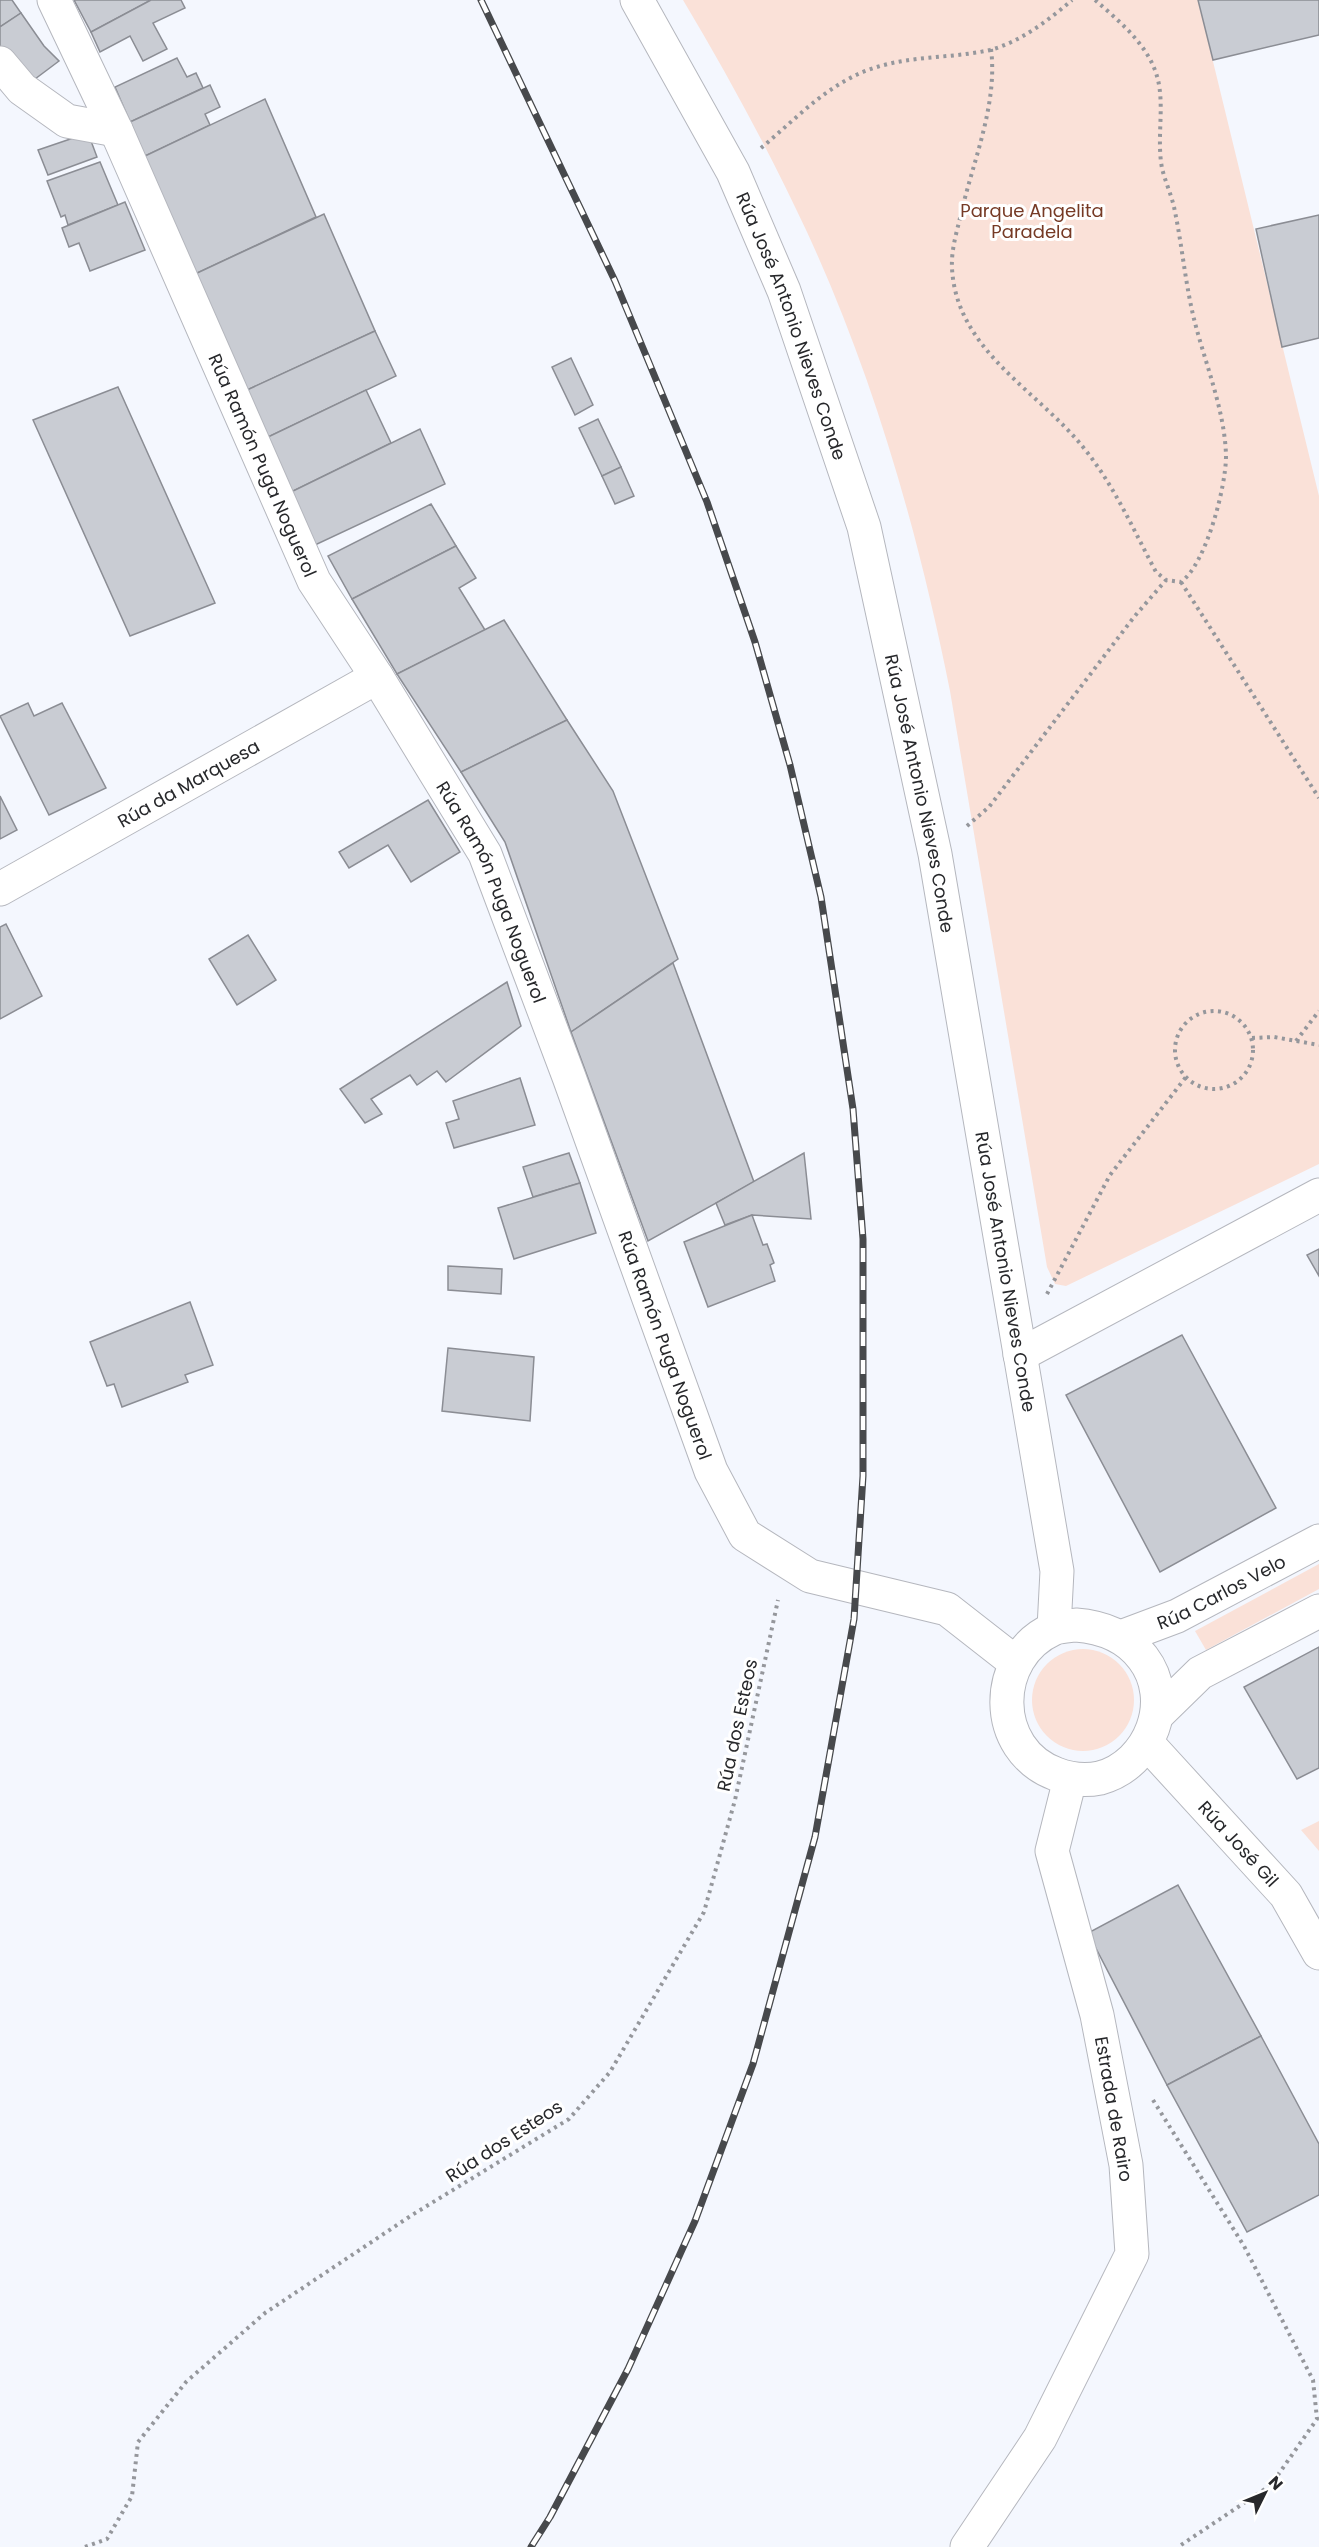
<svg xmlns="http://www.w3.org/2000/svg" width="1319" height="2547" viewBox="0 0 1319 2547" font-family="Poppins,sans-serif">
<style>
.green{fill:#fae1d8}
.building{fill:#c9ccd3;stroke:#8b8d94;stroke-width:1.5}
.lines{fill:none;stroke-linecap:round;stroke-linejoin:round}
.street-casing{stroke:#b5b7be;stroke-width:35}
.secondary-casing{stroke:#b5b7be;stroke-width:35}
.path{stroke:#95979c;stroke-width:4;stroke-dasharray:3 4.5;stroke-linecap:butt}
.street{stroke:#fff;stroke-width:33}
.secondary{stroke:#fff;stroke-width:33}
.rail-casing{stroke:#47494c;stroke-width:7}
.rail{stroke:#fff;stroke-width:4.5;stroke-dasharray:14;stroke-linecap:butt}
.labels{text-anchor:middle;dominant-baseline:central;stroke-width:6;stroke-linejoin:round;paint-order:stroke}
.park-label{font-size:18px;fill:#763a25;stroke:#fff}
.street-label{font-size:18px;fill:#27282b;stroke:#fff}
</style>
<rect width="100%" height="100%" fill="#f4f7fe"/>
<g class="green">
<path d="M683,0H1198L1319,496V1164L1066,1286L1055,1284L1047,1267L950,691C919,535 874,377 807,232C770,153 728,75 683,0Z"/>
<path d="M1319,1564V1589L1206,1650L1195,1631Z"/>
<circle cx="1083" cy="1700" r="51"/>
<path d="M1319,1821V1851L1301,1830Z"/>
</g>
<g class="building">
<path d="M0,0H12L21,13L0,27Z"/>
<path d="M74,0H151L91,32Z"/>
<path d="M151,0H181L185,8L153,23L167,49L143,61L130,36L100,52L91,32Z"/>
<path d="M1198,0H1319V35L1213,60Z"/>
<path d="M21,13L44,46L59,61L27,85L0,48V27Z"/>
<path d="M177,58L187,77L196,73L203,88L130,122L115,87Z"/>
<path d="M210,85L220,107L205,114L210,125L145,156L130,122Z"/>
<path d="M265,99L316,217L195,274L145,156Z"/>
<path d="M88,133L97,157L48,175L38,150Z"/>
<path d="M100,162L118,205L68,225L65,215L61,217L47,181Z"/>
<path d="M125,202L145,250L90,271L79,243L69,247L62,228Z"/>
<path d="M324,214L375,331L247,390L195,274Z"/>
<path d="M1319,215V338L1282,347L1256,229Z"/>
<path d="M375,331L396,376L268,437L247,390Z"/>
<path d="M571,358L593,405L575,415L552,367Z"/>
<path d="M118,387L215,603L130,636L33,420Z"/>
<path d="M366,390L391,443L291,492L268,437Z"/>
<path d="M598,419L621,467L602,476L579,428Z"/>
<path d="M420,429L445,484L315,545L291,492Z"/>
<path d="M621,467L634,496L615,504L602,476Z"/>
<path d="M431,504L456,546L352,599L328,556Z"/>
<path d="M456,546L476,578L459,588L485,630L397,674L352,599Z"/>
<path d="M504,620L567,720L461,772L397,674Z"/>
<path d="M28,703L34,716L62,703L106,788L49,815L0,716Z"/>
<path d="M567,720L613,791L678,959L571,1032L505,842L461,772Z"/>
<path d="M0,796L17,830L0,839Z"/>
<path d="M428,800L460,852L411,882L388,845L349,868L339,852Z"/>
<path d="M6,924L42,996L0,1019V927Z"/>
<path d="M248,935L276,980L237,1005L209,959Z"/>
<path d="M673,963L754,1182L648,1241L571,1032Z"/>
<path d="M507,982L521,1026L446,1082L437,1071L417,1085L410,1075L371,1099L382,1114L365,1123L340,1089Z"/>
<path d="M520,1078L535,1125L454,1148L446,1123L459,1119L453,1101Z"/>
<path d="M569,1153L580,1183L533,1197L523,1167Z"/>
<path d="M804,1153L811,1219L752,1215L725,1225L716,1203Z"/>
<path d="M580,1183L596,1233L514,1259L498,1208Z"/>
<path d="M752,1215L763,1245L767,1244L774,1263L770,1265L775,1281L708,1307L684,1242Z"/>
<path d="M1319,1249V1276L1307,1255Z"/>
<path d="M448,1266L502,1269L501,1294L448,1290Z"/>
<path d="M190,1302L213,1365L185,1375L188,1382L122,1407L114,1384L107,1386L90,1342Z"/>
<path d="M1182,1335L1276,1508L1160,1572L1066,1395Z"/>
<path d="M448,1348L534,1357L530,1421L442,1411Z"/>
<path d="M1319,1647V1768L1297,1779L1244,1687Z"/>
<path d="M1178,1885L1261,2036L1167,2085L1088,1933Z"/>
<path d="M1261,2036L1319,2144V2195L1247,2232L1167,2085Z"/>
</g>
<g class="lines">
<g class="street-casing">
<g id="street">
<path id="s1" d="M54,0L116,130L314,581L377,677L485,854L569,1077L711,1471L745,1535L810,1576L947,1609L1016,1663"/>
<path id="s2" d="M637,0L733,172L784,291L864,527L935,854L1057,1571L1054,1628"/>
<path d="M0,63L22,89L67,121L116,130"/>
<path id="s3" d="M0,889L377,677"/>
<path d="M1020,1355L1319,1195"/>
<path d="M1076,1625C1101,1627 1127,1636 1143,1658C1175,1700 1151,1764 1100,1778C1085,1781 1069,1779 1056,1774C991,1750 991,1657 1053,1629C1060,1626 1069,1626 1076,1625Z"/>
<path id="s4" d="M1121,1637L1177,1616L1319,1541"/>
<path d="M1157,1715L1200,1673L1319,1611"/>
<path id="s5" d="M1147,1743L1286,1895L1319,1953"/>
</g>
</g>
<g class="secondary-casing">
<path id="secondary" d="M967,2547L1040,2438L1132,2254L1126,2165L1097,2015L1052,1851L1070,1779"/>
</g>
<g class="path">
<path d="M991,49C998,104 973,161 961,214C957,231 951,250 952,268C956,350 1037,390 1083,447C1114,485 1133,529 1156,572L1166,580L1181,582C1206,564 1226,487 1226,456C1225,411 1205,363 1194,319C1185,282 1182,244 1174,207C1171,194 1165,181 1162,168C1156,137 1166,102 1156,73C1146,43 1118,20 1095,0"/>
<path d="M761,148C795,120 825,86 868,70C908,55 949,59 990,50C1020,42 1049,20 1072,0"/>
<path d="M1181,582L1319,798"/>
<path d="M967,826L989,807L1134,617L1166,580"/>
<circle cx="1214" cy="1050" r="39"/>
<path d="M1252,1038L1274,1037L1319,1045"/>
<path d="M1296,1041L1319,1011"/>
<path d="M1047,1294L1110,1175L1186,1077"/>
<path d="M1153,2100L1244,2246L1313,2380L1317,2419L1271,2485L1178,2547"/>
<path d="M85,2547L107,2539L132,2496L138,2442L186,2382L265,2313L412,2215L569,2119L610,2072L704,1912L735,1800L778,1600"/>
</g>
<use href="#street" class="street"/>
<use href="#secondary" class="secondary"/>
<g class="rail-casing">
<path id="rail" d="M481,0L615,281L707,502L755,642L790,765L821,897L853,1109L863,1239V1476L854,1619L815,1837L753,2064L695,2221L628,2369L550,2517L531,2547"/>
</g>
<use href="#rail" class="rail"/>
</g>
<g class="labels">
<g class="park-label">
<text x="1032" y="210">Parque Angelita<tspan x="1032" dy="21">Paradela</tspan></text>
</g>
<g class="street-label">
<text stroke="none"><textPath href="#s2" startOffset="362">Rúa José Antonio Nieves Conde</textPath></text>
<text stroke="none"><textPath href="#s1" startOffset="510">Rúa Ramón Puga Noguerol</textPath></text>
<text stroke="none"><textPath href="#s3" startOffset="216">Rúa da Marquesa</textPath></text>
<text stroke="none"><textPath href="#s2" startOffset="848">Rúa José Antonio Nieves Conde</textPath></text>
<text stroke="none"><textPath href="#s1" startOffset="996">Rúa Ramón Puga Noguerol</textPath></text>
<text stroke="none"><textPath href="#s2" startOffset="1334">Rúa José Antonio Nieves Conde</textPath></text>
<text stroke="none"><textPath href="#s1" startOffset="1482">Rúa Ramón Puga Noguerol</textPath></text>
<text stroke="none"><textPath href="#s4" startOffset="110">Rúa Carlos Velo</textPath></text>
<text transform="translate(737 1725) rotate(-78)">Rúa dos Esteos</text>
<text stroke="none"><textPath href="#s5" startOffset="136">Rúa José Gil</textPath></text>
<text transform="translate(1114 2109) rotate(80)">Estrada de Rairo</text>
<text transform="translate(504 2141) rotate(-33)">Rúa dos Esteos</text>
</g>
</g>
<g transform="translate(1265 2493) rotate(47)" stroke="#ffffff" stroke-width="4.5" paint-order="stroke">
<path d="M0-4.5L10 22L0 15L-10 22Z" fill="#27282b"/>
<text y="-9" font-size="16" font-weight="bold" text-anchor="middle" fill="#27282b">N</text>
</g>
</svg>
